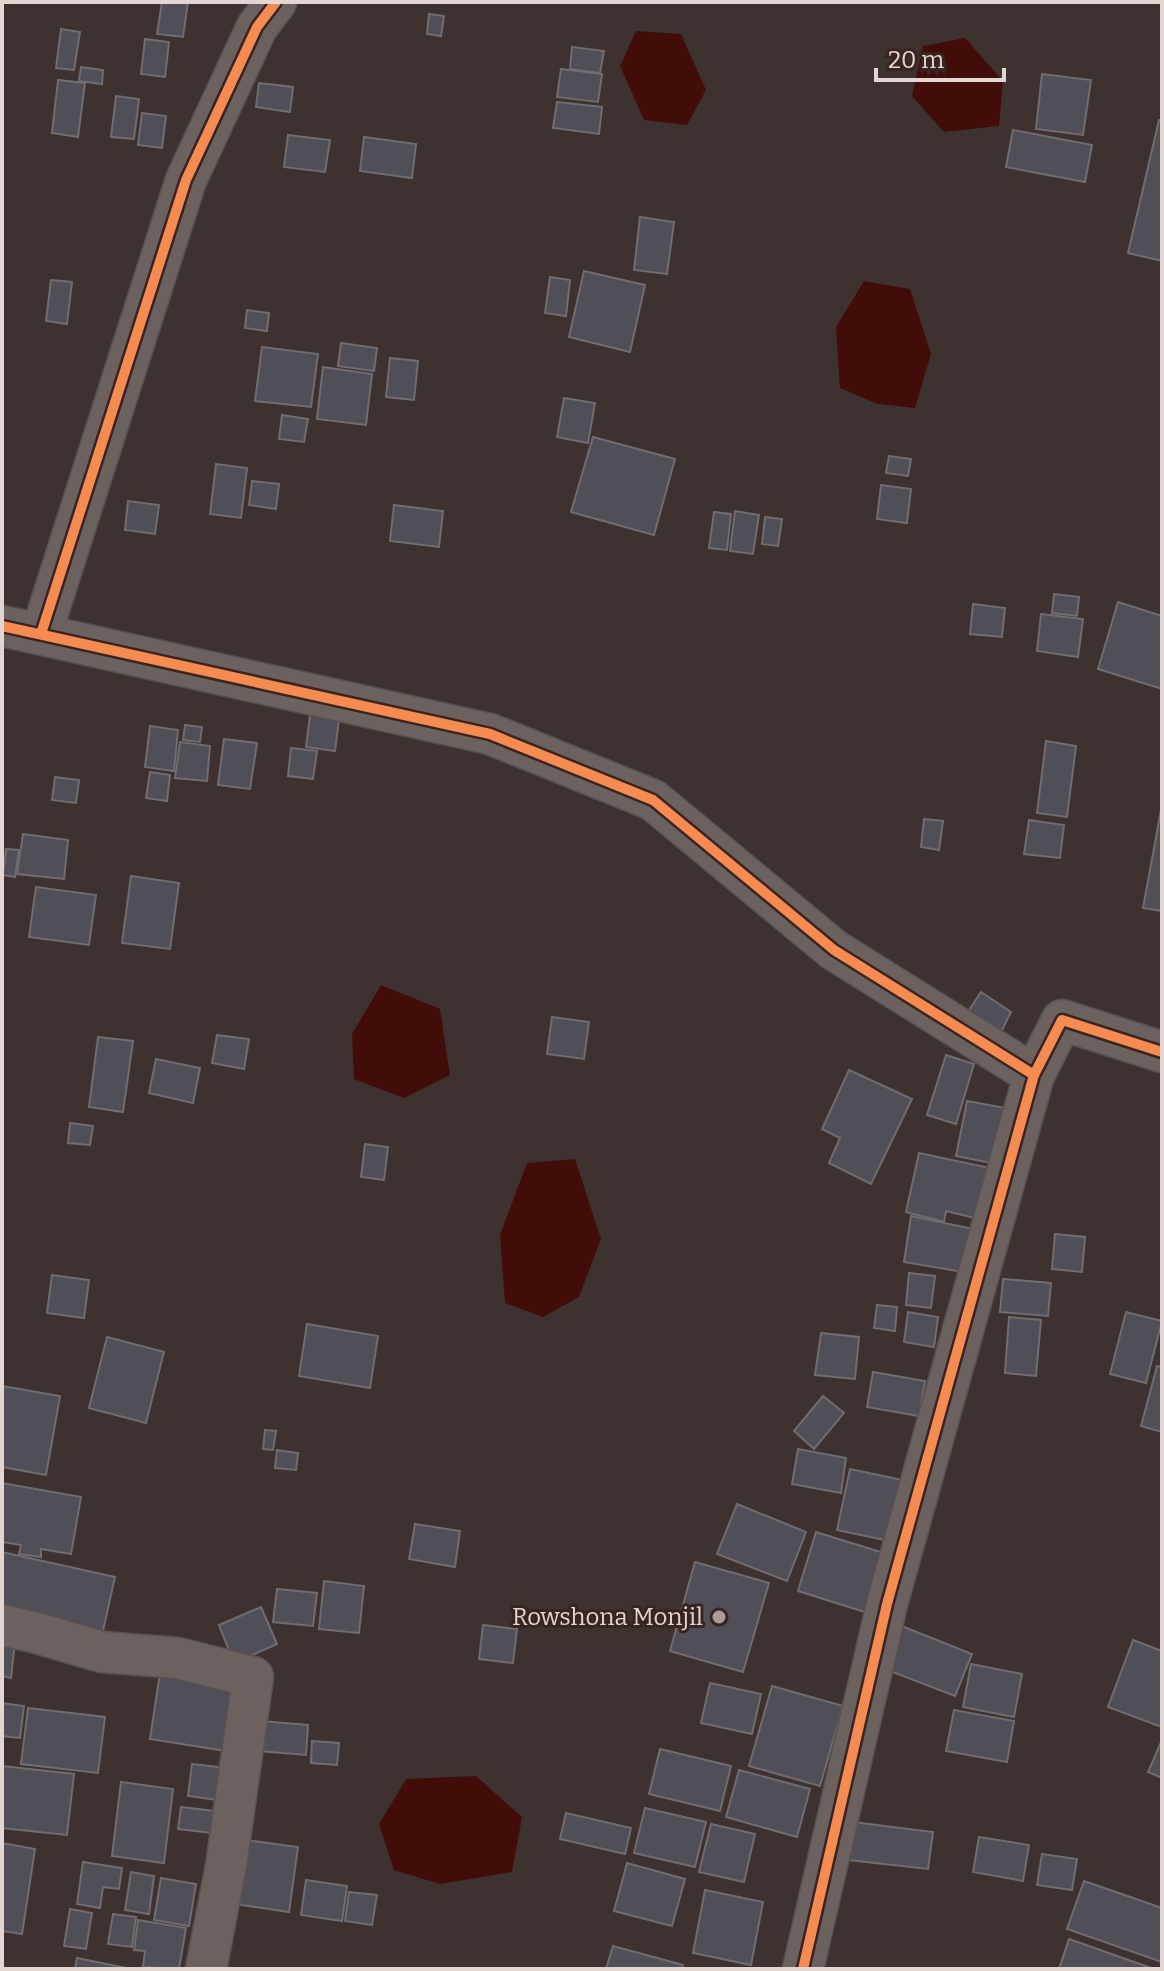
<svg xmlns="http://www.w3.org/2000/svg" width="1164" height="1971" viewBox="0 0 1164 1971" font-family="Bitter,serif">
<style>
.water{fill:#420d08}
.building{fill:#504e57;stroke:#706c6f;stroke-width:2}
.lines{fill:none;stroke-linecap:round;stroke-linejoin:round}
.minor-casing{stroke:#5a504e;stroke-width:43}
.minor{stroke:#6b6260;stroke-width:40}
.cycleway-casing{stroke:#392421;stroke-width:15}
.cycleway{stroke:#f68b52;stroke-width:10}
.poi-dot{fill:#a99c99;stroke:#392421;stroke-width:3}
.labels{text-anchor:middle;dominant-baseline:central;stroke-width:6;stroke-linejoin:round;paint-order:stroke}
.poi-label{font-size:24px;fill:#e3d5d2;stroke:#392421;text-anchor:end}
</style>
<rect width="100%" height="100%" fill="#3e3230"/>
<g class="water">
<path d="M636,31L681,34L706,90L687,125L644,120L620,66Z"/>
<path d="M965,38L1003,81L999,126L944,132L912,96L923,46Z"/>
<path d="M864,281L910,289L931,354L915,408L878,404L840,388L836,327Z"/>
<path d="M381,985L440,1009L450,1075L404,1098L354,1079L352,1034Z"/>
<path d="M575,1159L601,1239L579,1297L543,1317L505,1303L500,1235L527,1163Z"/>
<path d="M476,1776L522,1817L512,1872L440,1884L394,1870L379,1824L406,1779Z"/>
</g>
<g class="building">
<path d="M162,2H188L183,37L157,34Z"/>
<path d="M429,14L444,16L441,36L427,34Z"/>
<path d="M61,29L80,32L74,70L56,68Z"/>
<path d="M145,39L169,42L165,77L141,74Z"/>
<path d="M572,47L604,51L600,73L570,69Z"/>
<path d="M81,67L103,70L102,84L79,81Z"/>
<path d="M561,69L602,74L598,102L557,97Z"/>
<path d="M1042,74L1091,80L1083,135L1036,129Z"/>
<path d="M58,80L85,83L78,137L52,133Z"/>
<path d="M259,83L293,87L290,112L256,107Z"/>
<path d="M116,96L139,99L134,139L111,137Z"/>
<path d="M557,102L602,107L599,134L553,128Z"/>
<path d="M142,113L166,116L162,148L138,145Z"/>
<path d="M1159,120L1162,121V261L1128,253Z"/>
<path d="M1013,130L1092,145L1085,182L1006,167Z"/>
<path d="M288,135L330,140L325,172L284,167Z"/>
<path d="M364,137L416,144L412,178L360,171Z"/>
<path d="M640,217L674,222L667,274L634,270Z"/>
<path d="M584,271L645,285L630,352L569,337Z"/>
<path d="M550,277L570,280L566,316L545,313Z"/>
<path d="M51,280L72,282L67,324L46,321Z"/>
<path d="M247,310L269,313L267,331L245,328Z"/>
<path d="M341,343L377,348L374,371L338,366Z"/>
<path d="M262,347L318,354L311,407L255,401Z"/>
<path d="M390,358L418,361L414,400L386,397Z"/>
<path d="M323,367L372,374L366,425L317,419Z"/>
<path d="M564,398L595,403L588,443L557,437Z"/>
<path d="M282,415L308,419L304,442L279,439Z"/>
<path d="M593,437L675,459L654,535L571,512Z"/>
<path d="M889,456L911,459L908,476L886,473Z"/>
<path d="M216,464L247,468L241,518L210,514Z"/>
<path d="M252,481L279,484L276,509L249,505Z"/>
<path d="M881,485L911,489L907,523L877,519Z"/>
<path d="M128,501L159,505L155,534L125,530Z"/>
<path d="M394,505L443,511L439,547L390,541Z"/>
<path d="M735,511L759,515L753,554L730,551Z"/>
<path d="M714,512L731,514L727,550L709,548Z"/>
<path d="M765,517L782,519L778,546L762,544Z"/>
<path d="M1054,594L1079,597L1077,616L1052,613Z"/>
<path d="M1118,602L1162,616V689L1098,669Z"/>
<path d="M973,604L1005,608L1002,637L970,634Z"/>
<path d="M1041,614L1083,619L1078,657L1037,651Z"/>
<path d="M311,708L340,712L335,751L306,747Z"/>
<path d="M185,725L202,727L200,742L183,740Z"/>
<path d="M150,726L178,730L174,771L145,767Z"/>
<path d="M224,739L257,743L250,789L218,785Z"/>
<path d="M1046,741L1076,746L1067,817L1037,813Z"/>
<path d="M180,742L210,746L207,781L175,778Z"/>
<path d="M291,748L317,751L313,779L288,776Z"/>
<path d="M150,772L170,775L167,801L146,798Z"/>
<path d="M55,777L79,780L76,803L52,800Z"/>
<path d="M1161,810H1162V911L1143,908Z"/>
<path d="M924,819L943,821L939,850L921,847Z"/>
<path d="M1029,820L1064,825L1060,858L1024,854Z"/>
<path d="M23,834L68,840L64,879L17,874Z"/>
<path d="M6,849L19,850L15,877L3,875Z"/>
<path d="M131,876L179,883L170,949L122,943Z"/>
<path d="M36,887L96,895L89,945L29,937Z"/>
<path d="M981,992L1011,1012L997,1040L964,1018Z"/>
<path d="M552,1017L589,1022L584,1059L547,1054Z"/>
<path d="M217,1035L249,1039L244,1069L212,1063Z"/>
<path d="M98,1037L133,1041L123,1112L89,1107Z"/>
<path d="M946,1055L974,1064L956,1124L927,1115Z"/>
<path d="M156,1059L200,1068L193,1103L149,1093Z"/>
<path d="M849,1070L912,1099L871,1184L829,1163L840,1138L822,1129Z"/>
<path d="M967,1101L1011,1109L1001,1165L956,1156Z"/>
<path d="M70,1123L93,1126L90,1145L68,1143Z"/>
<path d="M365,1144L388,1147L384,1180L361,1177Z"/>
<path d="M919,1153L999,1170L987,1221L946,1211L944,1222L906,1212Z"/>
<path d="M911,1216L983,1231L975,1274L904,1262Z"/>
<path d="M1055,1234L1085,1237L1082,1272L1052,1269Z"/>
<path d="M909,1273L935,1276L931,1308L906,1305Z"/>
<path d="M52,1275L89,1280L84,1318L47,1313Z"/>
<path d="M1003,1279L1051,1283L1048,1316L1000,1312Z"/>
<path d="M877,1305L897,1307L895,1331L874,1328Z"/>
<path d="M908,1312L938,1317L934,1347L904,1342Z"/>
<path d="M1126,1312L1162,1321L1146,1383L1110,1374Z"/>
<path d="M1009,1317L1041,1320L1036,1376L1005,1373Z"/>
<path d="M307,1324L378,1336L370,1388L299,1376Z"/>
<path d="M821,1333L859,1337L855,1379L815,1375Z"/>
<path d="M107,1337L164,1352L146,1423L89,1408Z"/>
<path d="M1157,1366L1162,1367V1432L1141,1426Z"/>
<path d="M873,1372L925,1381L919,1416L867,1407Z"/>
<path d="M2,1386L60,1396L46,1475L2,1467Z"/>
<path d="M823,1396L844,1413L814,1449L794,1431Z"/>
<path d="M265,1430L276,1431L273,1450L263,1449Z"/>
<path d="M798,1449L846,1458L841,1493L792,1484Z"/>
<path d="M277,1450L298,1453L296,1470L275,1468Z"/>
<path d="M850,1469L907,1481L894,1542L837,1530Z"/>
<path d="M2,1483L81,1497L71,1554L41,1549V1557L19,1554L21,1545L2,1542Z"/>
<path d="M737,1504L806,1532L787,1581L717,1554Z"/>
<path d="M415,1524L460,1531L455,1567L409,1559Z"/>
<path d="M816,1532L890,1555L871,1614L798,1591Z"/>
<path d="M2,1552L115,1577L100,1644L2,1622Z"/>
<path d="M695,1562L769,1583L743,1672L670,1651Z"/>
<path d="M324,1581L364,1586L359,1633L319,1629Z"/>
<path d="M277,1589L317,1593L313,1626L273,1622Z"/>
<path d="M261,1607L277,1644L234,1663L219,1625Z"/>
<path d="M483,1625L517,1629L513,1663L479,1659Z"/>
<path d="M899,1625L972,1654L955,1696L882,1668Z"/>
<path d="M2,1639L15,1641L11,1678L2,1676Z"/>
<path d="M1133,1640L1162,1651V1727L1108,1707Z"/>
<path d="M971,1664L1022,1674L1014,1717L963,1707Z"/>
<path d="M160,1673L237,1685L226,1751L150,1739Z"/>
<path d="M710,1683L761,1694L752,1734L701,1723Z"/>
<path d="M772,1686L843,1706L820,1786L749,1766Z"/>
<path d="M2,1703L24,1706L20,1738L2,1736Z"/>
<path d="M28,1708L105,1717L98,1773L21,1764Z"/>
<path d="M954,1710L1014,1721L1007,1762L946,1751Z"/>
<path d="M261,1721L308,1725L306,1755L259,1751Z"/>
<path d="M1162,1740V1778L1148,1772Z"/>
<path d="M312,1741L339,1743L337,1765L311,1763Z"/>
<path d="M660,1749L731,1766L720,1811L649,1794Z"/>
<path d="M192,1764L236,1769L232,1802L188,1796Z"/>
<path d="M2,1766L74,1774L67,1835L2,1828Z"/>
<path d="M739,1770L810,1789L797,1837L726,1817Z"/>
<path d="M121,1782L173,1789L164,1863L112,1856Z"/>
<path d="M181,1807L223,1812L221,1834L178,1829Z"/>
<path d="M645,1808L706,1822L695,1867L634,1853Z"/>
<path d="M566,1813L631,1828L625,1854L560,1839Z"/>
<path d="M845,1821L933,1832L928,1869L840,1859Z"/>
<path d="M711,1824L755,1834L744,1882L699,1872Z"/>
<path d="M979,1837L1029,1845L1023,1881L973,1872Z"/>
<path d="M238,1839L298,1847L289,1912L228,1903Z"/>
<path d="M2,1843L35,1849L22,1934L2,1931Z"/>
<path d="M1042,1854L1077,1859L1072,1890L1037,1885Z"/>
<path d="M83,1862L122,1868L119,1889L103,1887L100,1908L77,1904Z"/>
<path d="M627,1863L685,1879L672,1926L614,1911Z"/>
<path d="M131,1872L154,1876L149,1914L125,1910Z"/>
<path d="M161,1878L196,1884L189,1926L154,1920Z"/>
<path d="M306,1880L347,1886L342,1921L301,1915Z"/>
<path d="M1084,1881L1162,1908V1962L1067,1929Z"/>
<path d="M705,1890L763,1902L751,1965L693,1953Z"/>
<path d="M349,1892L377,1895L372,1925L345,1921Z"/>
<path d="M70,1909L92,1913L86,1949L64,1946Z"/>
<path d="M113,1914L136,1917L132,1947L108,1944Z"/>
<path d="M138,1920L186,1928L179,1969L143,1967L145,1951L134,1950Z"/>
<path d="M1069,1939L1154,1969H1059Z"/>
<path d="M613,1946L683,1965L682,1969H606Z"/>
<path d="M77,1958L131,1969H75Z"/>
</g>
<g class="lines">
<g class="minor-casing">
<g id="minor">
<path d="M2,626L490,734L653,800L834,950L1034,1075"/>
<path d="M41,634L186,180L257,27L276,2"/>
<path d="M2,1625L37,1633L102,1652L178,1658L253,1677L226,1866L206,1969"/>
<path d="M803,1969L887,1604L1034,1075L1062,1020L1162,1052"/>
</g>
</g>
<use href="#minor" class="minor"/>
<g class="cycleway-casing">
<g id="cycleway">
<path d="M2,626L490,734L653,800L834,950L1034,1075"/>
<path d="M41,634L186,180L257,27L276,2"/>
<path d="M803,1969L887,1604L1034,1075L1062,1020L1162,1052"/>
</g>
</g>
<use href="#cycleway" class="cycleway"/>
</g>
<circle class="poi-dot" cx="719" cy="1617" r="8"/>
<g class="labels">
<g class="poi-label">
<text x="703" y="1617">Rowshona Monjil</text>
</g>
</g>
<rect width="1164" height="1971" fill="none" stroke="#e3d5d2" stroke-width="8"/>
<path d="M876 68v12h128v-12" fill="none" stroke="#e3d5d2" stroke-width="4"/>
<text x="888" y="68" font-size="24" fill="#e3d5d2" stroke="#392421" stroke-width="6" paint-order="stroke">20 m</text>
</svg>
